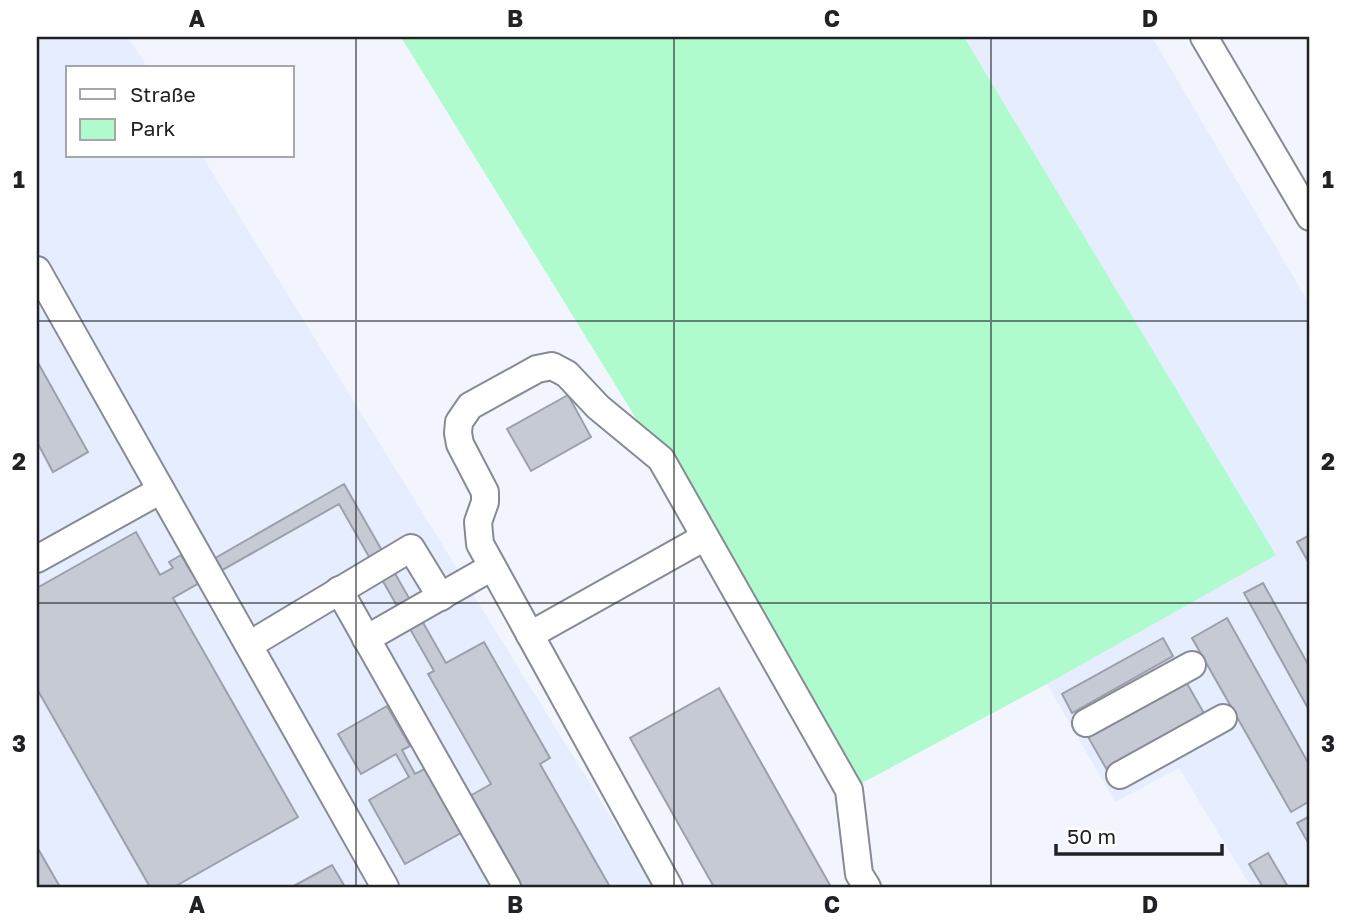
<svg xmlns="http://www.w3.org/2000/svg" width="1347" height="924" viewBox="0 0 1347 924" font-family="'Golos Text',sans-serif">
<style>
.built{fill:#e6edfe}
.green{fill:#b0fbcd}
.building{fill:#c6cad4;stroke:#9ca0aa;stroke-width:2}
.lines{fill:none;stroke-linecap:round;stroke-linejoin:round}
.minor-casing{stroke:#868a94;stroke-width:30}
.minor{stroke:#fff;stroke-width:26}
.grid{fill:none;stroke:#202225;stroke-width:2;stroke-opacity:0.55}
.neatline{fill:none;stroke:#202225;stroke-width:2.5}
.grid-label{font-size:23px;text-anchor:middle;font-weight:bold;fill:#202225}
</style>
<rect width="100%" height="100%" fill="#f2f5fe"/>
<g class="built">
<path d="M37,37H128L148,68H68V156H202L654,887H37Z"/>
<path d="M964,37H1152L1310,305V887H1251L1179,768L1115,802L1047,684L1275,554Z"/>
</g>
<path class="green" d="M401,37H964L1276,555L1047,684L849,790L661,459Z"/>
<g class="building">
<path d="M37,361L88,452L53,472L37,442Z"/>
<path d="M568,395L591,437L531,471L507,429Z"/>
<path d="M344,484L446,663L484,642L550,758L540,764L610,887H522L470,796L491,784L428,674L434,671L339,504L173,598L298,817L174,887H150L37,689V588L136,532L160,575L173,568L169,562L181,555L191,572Z"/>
<path d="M1310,535V565L1297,542Z"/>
<path d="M1263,583L1310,668V712L1244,593Z"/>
<path d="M1227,618L1310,766V801L1291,812L1192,638Z"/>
<path d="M1163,638L1173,656L1072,713L1062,694Z"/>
<path d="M1185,680L1205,715L1107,770L1087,735Z"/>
<path d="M719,688L831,887H714L630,738Z"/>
<path d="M387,706L410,746L402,750L415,774L432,765L468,829L405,864L369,800L409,777L396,754L361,774L338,734Z"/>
<path d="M1310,816V846L1297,823Z"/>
<path d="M37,847L60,887H37Z"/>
<path d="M1268,853L1288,887H1263L1249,864Z"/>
<path d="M332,865L345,887H292Z"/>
</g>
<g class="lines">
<g class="minor-casing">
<g id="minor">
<path d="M1204,37L1310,217"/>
<path d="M37,270L385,887"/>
<path d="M37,559L161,490"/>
<path d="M339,590L507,887"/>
<path d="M530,635L705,537"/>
<path d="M366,639L492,567"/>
<path d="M249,645L411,548L441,597"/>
<path d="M1086,723L1192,665"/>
<path d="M1120,775L1223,718"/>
<path d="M669,887L480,544L478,522L485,502V492L460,444L458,433L459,422L470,406L537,369L552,366L567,374L598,407L661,459L849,790L859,874L867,887"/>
</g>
</g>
<use href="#minor" class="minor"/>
</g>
<path class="grid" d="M356,37V887M674,37V887M991,37V887M37,321H1310M37,603H1310"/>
<rect width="1347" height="924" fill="none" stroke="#ffffff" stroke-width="77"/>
<rect x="66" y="66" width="228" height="91" fill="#ffffff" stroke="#a6a7a8" stroke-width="2"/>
<rect x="80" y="89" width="35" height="10" fill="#ffffff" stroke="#a6a7a8" stroke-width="2"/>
<text x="130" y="102" font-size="21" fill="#202225">Straße</text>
<rect x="80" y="119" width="35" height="21" fill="#b0fbcd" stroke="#a6a7a8" stroke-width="2"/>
<text x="130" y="136" font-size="21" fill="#202225">Park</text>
<path d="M1056 844v10h166v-10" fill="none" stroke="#202225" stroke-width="3.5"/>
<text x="1067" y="844" font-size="21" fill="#202225" stroke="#ffffff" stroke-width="5" paint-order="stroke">50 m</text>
<rect x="38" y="38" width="1270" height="848" class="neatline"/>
<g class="grid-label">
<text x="197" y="27">A</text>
<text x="515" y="27">B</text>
<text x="832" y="27">C</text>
<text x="1150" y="27">D</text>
<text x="19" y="188">1</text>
<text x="1328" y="188">1</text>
<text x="19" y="470">2</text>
<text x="1328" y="470">2</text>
<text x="19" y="752">3</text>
<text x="1328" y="752">3</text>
<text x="197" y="913">A</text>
<text x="515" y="913">B</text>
<text x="832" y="913">C</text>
<text x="1150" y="913">D</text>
</g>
</svg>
